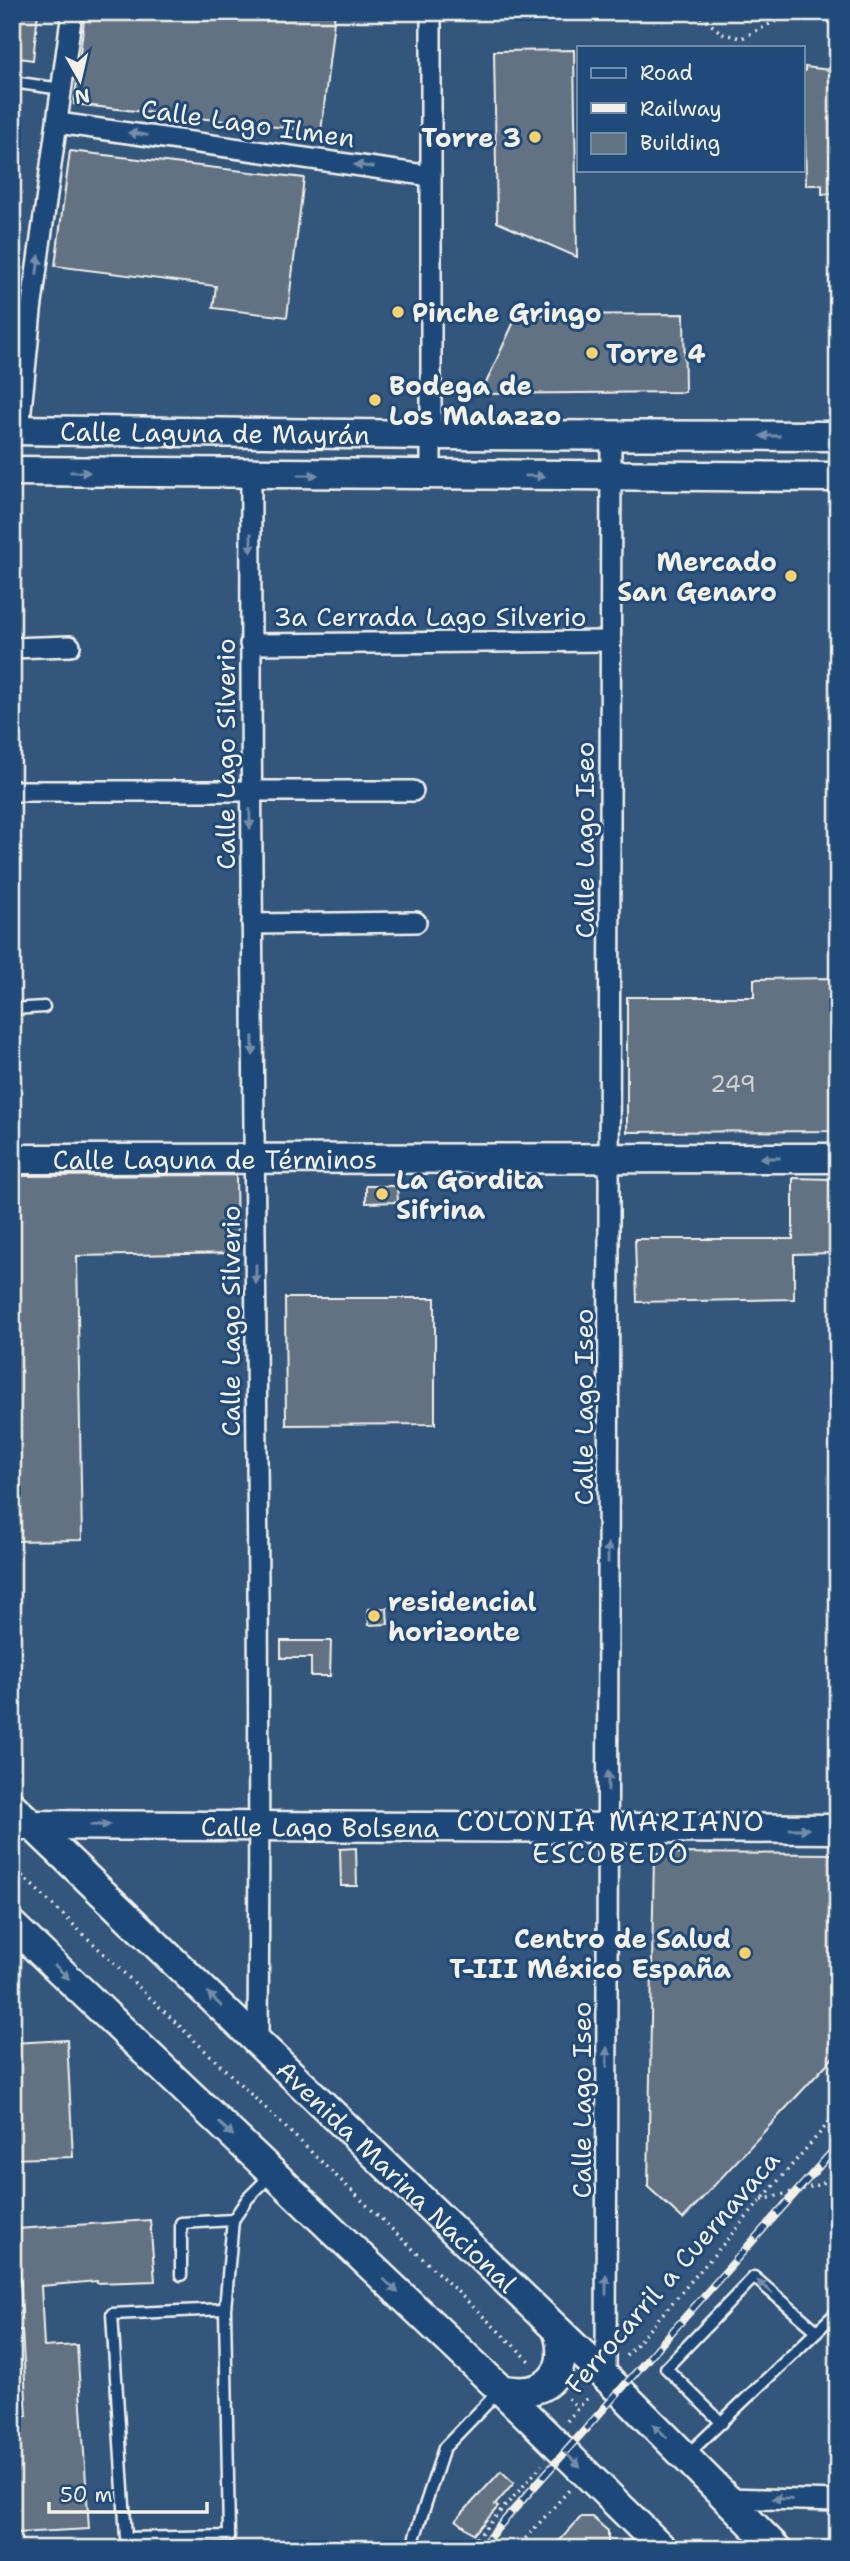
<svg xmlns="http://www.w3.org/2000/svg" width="850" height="2561" viewBox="0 0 850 2561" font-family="'Shantell Sans',sans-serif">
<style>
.building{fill:#637282;stroke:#f4f1e8;stroke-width:2}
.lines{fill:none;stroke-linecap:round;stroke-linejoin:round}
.lane-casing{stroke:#f4f1e8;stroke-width:15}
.street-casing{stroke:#f4f1e8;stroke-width:24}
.secondary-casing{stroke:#f4f1e8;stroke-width:33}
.path{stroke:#f4f1e8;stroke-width:3.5;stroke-dasharray:2 5;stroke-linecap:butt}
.lane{stroke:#1f4a7a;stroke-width:10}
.street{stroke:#1f4a7a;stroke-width:19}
.secondary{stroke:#1f4a7a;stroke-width:28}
.rail-casing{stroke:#f4f1e8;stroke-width:8}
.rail{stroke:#1f4a7a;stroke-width:5;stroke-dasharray:16;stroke-linecap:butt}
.oneway{fill:#748da6}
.poi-dot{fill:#ffd166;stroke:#1f4a7a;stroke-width:2.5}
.labels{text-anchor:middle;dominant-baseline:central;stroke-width:6;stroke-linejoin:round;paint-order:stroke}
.number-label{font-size:23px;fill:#d0d1ce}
.street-label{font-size:26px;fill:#f4f1e8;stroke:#1f4a7a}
.poi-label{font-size:26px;font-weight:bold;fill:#f4f1e8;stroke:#1f4a7a;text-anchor:start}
.neighbourhood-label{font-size:28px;letter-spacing:2px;fill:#f4f1e8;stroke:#1f4a7a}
</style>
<rect width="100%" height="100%" fill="#33567c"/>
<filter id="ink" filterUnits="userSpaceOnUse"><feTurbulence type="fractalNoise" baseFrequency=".0143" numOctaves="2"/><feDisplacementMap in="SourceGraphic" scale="14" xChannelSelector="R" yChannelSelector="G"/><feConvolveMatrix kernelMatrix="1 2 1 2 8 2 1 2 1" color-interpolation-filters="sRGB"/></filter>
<g filter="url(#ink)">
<g class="building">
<path d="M12,12H38L33,60L12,57Z"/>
<path d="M85,12H335L321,132L74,104Z"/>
<path d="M574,50L577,257L497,222L494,51Z"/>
<path d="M805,67L838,71V193L822,194V185H806L805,131H803V71H805Z"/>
<path d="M70,151L304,178L287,317L213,308L216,286L55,266Z"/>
<path d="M684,314L685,392L481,394L517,315Z"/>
<path d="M838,978V1131L627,1132V997H754V979Z"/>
<path d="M236,1175L237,1253L77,1256L82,1540L12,1541V1176Z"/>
<path d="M793,1178L833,1179V1253L794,1254V1299L637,1302L635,1239H793Z"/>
<path d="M366,1186H397L398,1202L366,1203Z"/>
<path d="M285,1298H435V1424L286,1425Z"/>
<path d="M387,1608L388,1624L369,1625L368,1609Z"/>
<path d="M281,1641H331L330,1676H311V1658H281Z"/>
<path d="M356,1848L357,1886H341L340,1849Z"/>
<path d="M654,1853L838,1854V2052L683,2219L648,2187Z"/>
<path d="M67,2040L73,2157L12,2159V2043Z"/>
<path d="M150,2220L155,2281L97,2283V2281L41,2286L44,2347L77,2345L89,2529L17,2533L12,2417L27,2416L22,2330L12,2331V2314L22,2313L17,2229Z"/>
<path d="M501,2471L514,2483L495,2505L498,2507L474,2534L456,2520Z"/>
<path d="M581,2517H592L608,2531V2549H552Z"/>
</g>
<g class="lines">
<defs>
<g id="lane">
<path d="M12,82L62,89"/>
<path d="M12,1009L44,1007"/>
<path d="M181,2275V2223L233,2220"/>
<path d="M225,2309L112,2314L126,2538L229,2536L225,2309L233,2220L248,2198L272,2174"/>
<path d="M722,2423L666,2368L754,2277L817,2331"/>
<path d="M686,2456L838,2311"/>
<path d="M415,2536L444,2448L498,2392"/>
</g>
<g id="street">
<path d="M58,123L431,176"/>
<path d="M19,430L31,311L72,12"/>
<path d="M251,474C249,997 262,1519 258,2041"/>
<path d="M431,475V12"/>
<path d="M250,644L611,641"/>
<path d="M12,648L70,646"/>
<path d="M12,791H413"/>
<path d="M252,924L416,922"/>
<path d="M606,2377L611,436"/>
<path d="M726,2498L838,2501"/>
</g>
<g id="secondary">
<path id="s1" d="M12,430L431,435L838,436"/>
<path d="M12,471L838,477"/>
<path id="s2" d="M12,1159L838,1158"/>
<path id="s3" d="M12,1806L597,2368L777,2549"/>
<path id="s4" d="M22,1825L838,1829"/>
<path d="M12,1925L500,2389L663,2549"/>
<path d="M500,2389C543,2399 571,2376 558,2332"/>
</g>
</defs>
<use href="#lane" class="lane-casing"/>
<use href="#street" class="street-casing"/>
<use href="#secondary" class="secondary-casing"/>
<g class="path">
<path d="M552,12L555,15L592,12"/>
<path d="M695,12L723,34L742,38L776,21"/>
<path d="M12,1866L532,2363"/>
<path d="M762,2200L822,2184L838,2169"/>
<path d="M626,2356L838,2112"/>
<path d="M568,2398L578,2408"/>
<path d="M567,2421L590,2395"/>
<path d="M467,2549L542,2465"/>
<path d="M516,2549L570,2489"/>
</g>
<use href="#lane" class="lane"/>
<use href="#street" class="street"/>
<use href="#secondary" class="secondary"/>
<defs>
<path id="rail" d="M479,2549L838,2145"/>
</defs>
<use href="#rail" class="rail-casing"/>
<use href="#rail" class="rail"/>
</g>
<defs><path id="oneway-solid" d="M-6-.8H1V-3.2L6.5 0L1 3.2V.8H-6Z" transform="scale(1.75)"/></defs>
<g class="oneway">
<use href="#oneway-solid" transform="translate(138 134) rotate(-172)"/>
<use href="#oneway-solid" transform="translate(364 166) rotate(-172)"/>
<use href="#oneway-solid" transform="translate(38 265) rotate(-82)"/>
<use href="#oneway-solid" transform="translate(770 436) rotate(-180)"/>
<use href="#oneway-solid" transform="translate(80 472) rotate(1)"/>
<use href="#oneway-solid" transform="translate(308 475)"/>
<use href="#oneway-solid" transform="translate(535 476) rotate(1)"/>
<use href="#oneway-solid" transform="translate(251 543) rotate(90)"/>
<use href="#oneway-solid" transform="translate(250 819) rotate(89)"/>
<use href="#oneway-solid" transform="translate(253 1046) rotate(89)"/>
<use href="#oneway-solid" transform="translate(770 1158) rotate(-180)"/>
<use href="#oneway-solid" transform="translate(256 1274) rotate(90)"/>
<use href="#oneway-solid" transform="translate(608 1553) rotate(-90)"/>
<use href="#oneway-solid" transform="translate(608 1781) rotate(-90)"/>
<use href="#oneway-solid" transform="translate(100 1825)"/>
<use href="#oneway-solid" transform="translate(799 1829)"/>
<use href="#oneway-solid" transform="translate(62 1972) rotate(44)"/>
<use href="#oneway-solid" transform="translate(215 2000) rotate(-136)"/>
<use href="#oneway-solid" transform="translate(607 2057) rotate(-90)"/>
<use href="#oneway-solid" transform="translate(226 2129) rotate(43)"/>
<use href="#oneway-solid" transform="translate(606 2285) rotate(-90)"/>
<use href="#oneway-solid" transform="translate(391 2286) rotate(44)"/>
<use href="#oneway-solid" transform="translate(765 2287) rotate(-140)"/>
<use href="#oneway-solid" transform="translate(660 2431) rotate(-136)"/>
<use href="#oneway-solid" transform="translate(573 2460) rotate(43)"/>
<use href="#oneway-solid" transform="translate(782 2499) rotate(-178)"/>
</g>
</g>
<g class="poi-dot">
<circle cx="535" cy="137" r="7"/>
<circle cx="398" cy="312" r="7"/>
<circle cx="592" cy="353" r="7"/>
<circle cx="375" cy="400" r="7"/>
<circle cx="791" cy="576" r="7"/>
<circle cx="382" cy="1194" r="7"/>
<circle cx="374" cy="1616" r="7"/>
<circle cx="745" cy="1953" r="7"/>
</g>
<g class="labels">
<g class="number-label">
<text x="733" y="1084">249</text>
</g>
<g class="street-label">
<text transform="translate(248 123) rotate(8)">Calle Lago Ilmen</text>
<text stroke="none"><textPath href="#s1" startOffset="203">Calle Laguna de Mayrán</textPath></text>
<text x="430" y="616">3a Cerrada Lago Silverio</text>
<text transform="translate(225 754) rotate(-90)">Calle Lago Silverio</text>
<text transform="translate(584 840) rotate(-90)">Calle Lago Iseo</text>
<text stroke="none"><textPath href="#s2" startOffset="203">Calle Laguna de Términos</textPath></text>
<text transform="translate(230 1321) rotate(-90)">Calle Lago Silverio</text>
<text transform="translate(583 1407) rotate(-90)">Calle Lago Iseo</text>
<text stroke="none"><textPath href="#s4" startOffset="298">Calle Lago Bolsena</textPath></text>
<text transform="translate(581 2100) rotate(-90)">Calle Lago Iseo</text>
<text stroke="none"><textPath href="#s3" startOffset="534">Avenida Marina Nacional</textPath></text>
<text transform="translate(672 2272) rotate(-49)">Ferrocarril a Cuernavaca</text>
</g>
<g class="poi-label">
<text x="521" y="137" text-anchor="end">Torre 3</text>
<text x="412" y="312">Pinche Gringo</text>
<text x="606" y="353">Torre 4</text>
<text x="389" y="385">Bodega de<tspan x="389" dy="30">Los Malazzo</tspan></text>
<text x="777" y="561" text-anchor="end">Mercado<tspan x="777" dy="30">San Genaro</tspan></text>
<text x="396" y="1179">La Gordita<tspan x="396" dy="30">Sifrina</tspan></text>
<text x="388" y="1601">residencial<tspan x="388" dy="30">horizonte</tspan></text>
<text x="731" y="1938" text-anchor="end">Centro de Salud<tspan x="731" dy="30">T-III México España</tspan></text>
</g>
<g class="neighbourhood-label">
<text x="611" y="1821">COLONIA MARIANO<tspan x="611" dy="32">ESCOBEDO</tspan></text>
</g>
</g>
<rect width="850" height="2561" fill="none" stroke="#1f4a7a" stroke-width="42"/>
<rect x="21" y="21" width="808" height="2519" fill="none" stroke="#f4f1e8" stroke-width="2.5" filter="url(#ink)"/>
<rect x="577" y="46" width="228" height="126" fill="#1f4a7a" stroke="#748da6" stroke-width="2"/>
<rect x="591" y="68" width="35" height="10" fill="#1f4a7a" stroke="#748da6" stroke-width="2"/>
<text x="640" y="80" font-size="21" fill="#f4f1e8">Road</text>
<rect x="591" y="103" width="35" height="10" fill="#f4f1e8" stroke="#748da6" stroke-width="2"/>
<text x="640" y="116" font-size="21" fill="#f4f1e8">Railway</text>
<rect x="591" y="133" width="35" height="21" fill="#637282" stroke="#748da6" stroke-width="2"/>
<text x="640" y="150" font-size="21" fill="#f4f1e8">Building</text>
<g transform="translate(80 80) rotate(172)" stroke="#1f4a7a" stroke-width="5" paint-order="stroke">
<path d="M0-5L12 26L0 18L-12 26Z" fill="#f4f1e8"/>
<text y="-10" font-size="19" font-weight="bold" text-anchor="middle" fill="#f4f1e8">N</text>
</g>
<path d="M49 2502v10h158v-10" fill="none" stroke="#f4f1e8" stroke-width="3.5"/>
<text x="60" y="2502" font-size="21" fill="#f4f1e8" stroke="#1f4a7a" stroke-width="5" paint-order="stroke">50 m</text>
</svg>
